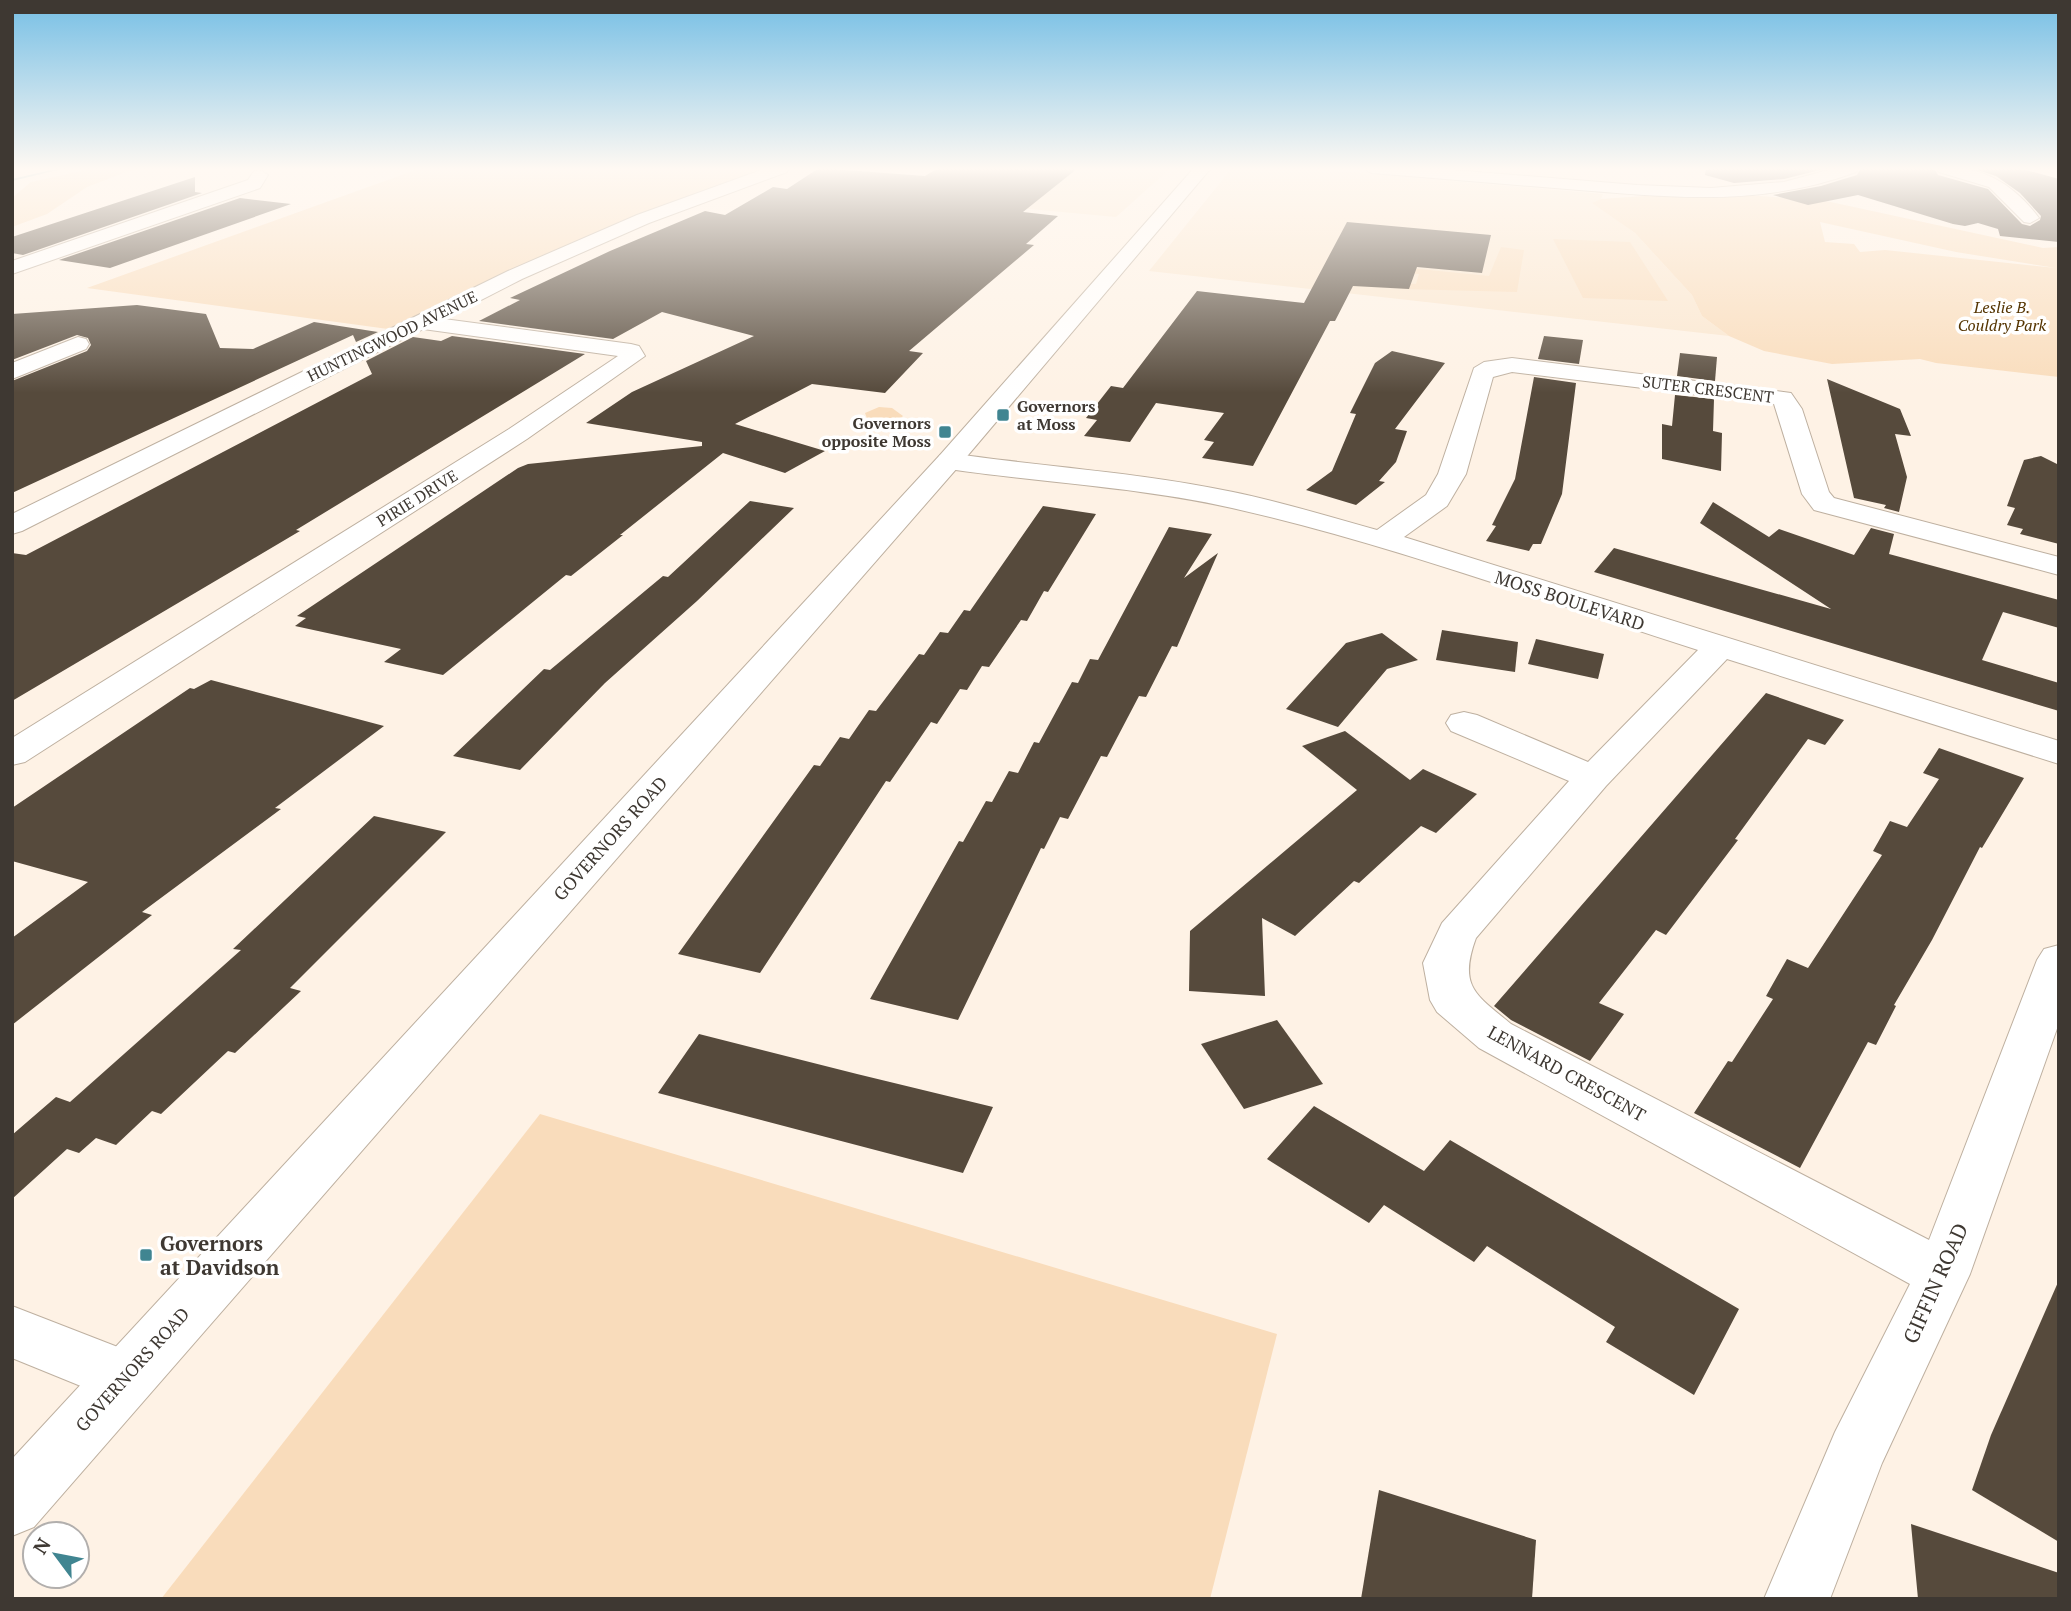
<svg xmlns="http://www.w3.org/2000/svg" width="2071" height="1611" viewBox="0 0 2071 1611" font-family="'PT Serif',serif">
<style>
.built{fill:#fae6ce}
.green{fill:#f9dcbb;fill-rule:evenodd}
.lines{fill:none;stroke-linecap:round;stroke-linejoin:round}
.stream{fill:#5ea2ac;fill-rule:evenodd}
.building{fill:#564a3c}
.minor-casing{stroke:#beb0a0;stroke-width:2}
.secondary-casing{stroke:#beb0a0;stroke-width:2}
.minor{fill:#fff;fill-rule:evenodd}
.secondary{fill:#fff;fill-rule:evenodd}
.poi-dot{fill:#408591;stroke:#fff;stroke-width:2.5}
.labels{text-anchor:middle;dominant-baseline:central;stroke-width:7;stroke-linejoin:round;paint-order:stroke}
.far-park-label{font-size:16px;font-style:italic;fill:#553502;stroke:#fff}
.far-street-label{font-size:16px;fill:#3e3832;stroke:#fff}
.far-poi-label{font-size:16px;font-weight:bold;fill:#3e3832;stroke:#fff;text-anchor:start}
.street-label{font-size:18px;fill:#3e3832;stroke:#fff}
.near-poi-label{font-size:21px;font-weight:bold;fill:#3e3832;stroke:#fff;text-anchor:start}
.near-street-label{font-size:21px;fill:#3e3832;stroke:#fff}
</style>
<rect width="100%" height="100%" fill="#fef2e5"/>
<g class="built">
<path d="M1015,168H1171L1116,217L965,203Z"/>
<path d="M1232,168H1300L1603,194L1601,199L1593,203L1635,233L1692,295L1702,316L1729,336L1149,271Z"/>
</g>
<g class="green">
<path d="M95,168H147L126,172L87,187L47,214L12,227V198L31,182Z"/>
<path d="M421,168H772L678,202L536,260L388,329L87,288Z"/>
<path d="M1673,194L1761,196L1826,201L2043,248L2059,247V377L1936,363L1920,359L1832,364L1764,351L1729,336L1702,316L1692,295L1635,233L1592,203L1601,199ZM1820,222L1956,252L2056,268L1885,250L1860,252L1854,244L1825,242Z"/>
<path d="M1553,239L1630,242L1668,301L1583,298Z"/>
<path d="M1501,247L1524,250L1517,292L1402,289L1403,283L1416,284L1419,274L1408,273L1409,268L1489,276Z"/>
<path d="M879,407L892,408L903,416C893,426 881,424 868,421L865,413Z"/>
<path d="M540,1114L1277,1334L1210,1599H161Z"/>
</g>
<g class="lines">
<path class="stream" d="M60,168H66L12,181V179Z"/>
</g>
<g class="building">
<path d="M819,168L925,176L938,168H1078L1023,212L1058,216L1026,244L1034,245L909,351L923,353L885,393L812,384L735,424L825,451L785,473L723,453L620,535H623L571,576L566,575L443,675L384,662L401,649L295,626L306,618L297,616L518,468L528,464L702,446V442L586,423L632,392L754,336L662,312L613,339L479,321L520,300L510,298L610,251L705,211L725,215L773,187L787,189Z"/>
<path d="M1706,168H1828L1784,179L1734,183L1705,175Z"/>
<path d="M1861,168H1934L1938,175L1988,189L2022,224L2030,226L2040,220L2041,216L2020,193L1996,176L1971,168H2019L2059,179V242L2000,236L1998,229L1978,223L1965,226L1953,224L1858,195L1808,205L1773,195L1821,186L1857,175Z"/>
<path d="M195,177V192L202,193L23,255L12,253V237Z"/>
<path d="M240,198L291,204L110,268L59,260Z"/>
<path d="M1347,222L1491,235L1482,273L1417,267L1409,289L1353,286L1335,321H1330L1253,466L1202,458L1214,442L1204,440L1224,413L1156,403L1130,442L1084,436L1097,420L1086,418L1111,386L1123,388L1197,291L1304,303Z"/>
<path d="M137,305L206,314L220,348L253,349L314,322L378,332L356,342L353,335L12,493V381L87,351L91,345L88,338L77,335L12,360V314Z"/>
<path d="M452,336L585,354L296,530L300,531L12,701V553L26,555L372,374L366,361L413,337L441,341Z"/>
<path d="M1544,336L1583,340L1579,364L1538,359Z"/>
<path d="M1392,351L1445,363L1395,429L1407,431L1396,462L1379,481L1385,482L1356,505L1306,490L1332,471L1356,414L1350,413L1375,363Z"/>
<path d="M1680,353L1717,357L1715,381L1677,376Z"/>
<path d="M1534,377L1576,383L1562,494L1541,544H1533L1529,551L1486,541L1496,526L1492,525L1515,479Z"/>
<path d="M1827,379L1900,409L1911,436L1895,434L1907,477L1899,512L1884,508L1886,505L1854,498Z"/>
<path d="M1675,395L1714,399L1713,431L1722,433L1721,471L1662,459V424L1672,426Z"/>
<path d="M2041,456L2059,465V544L2020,534L2023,529L2007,525L2015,508L2007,506L2024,460Z"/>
<path d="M750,501L794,508L697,601L605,683L520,770L453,756L544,669L550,670L663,576L668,577Z"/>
<path d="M1713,502L1769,537L1779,529L1854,555L1871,528L1894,534L1889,554L2059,600V628L2003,612L1982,660L2059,683V711L1594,572L1614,548L1831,609L1700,523Z"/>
<path d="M1043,506L1096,514L1048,592L1044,591L1027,621L1021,620L989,667L982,666L967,690L960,689L937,724L931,722L890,782L886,781L760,973L678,954L814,765L820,766L840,737L849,739L869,710L876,711L919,654L924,655L940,632L948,633L964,610L970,611Z"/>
<path d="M1169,527L1212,534L1184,578L1218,553L1177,647L1172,646L1146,697L1139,696L1107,757L1101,756L1068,819L1060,817L1044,849L1041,848L958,1020L870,999L959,841L963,842L986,801L992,802L1009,771L1018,773L1034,742L1039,743L1072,682L1078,683L1090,659L1098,660Z"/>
<path d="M1442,630L1518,642L1515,672L1436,660Z"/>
<path d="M1382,633L1418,660L1387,669L1338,727L1286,709L1346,643Z"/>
<path d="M1536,639L1604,654L1598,679L1528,664Z"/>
<path d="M211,680L384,726L275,808L281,809L142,912L152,915L12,1025V938L88,882L12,861V808L190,688L194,689Z"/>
<path d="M1766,693L1844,720L1825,745L1808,739L1735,839L1738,840L1666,935L1656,930L1599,1003L1624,1014L1590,1061L1511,1020L1494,1006Z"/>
<path d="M1345,731L1410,780L1423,769L1477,794L1436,833L1421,826L1359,883L1354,881L1295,936L1262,918L1265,996L1189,991L1190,931L1357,790L1302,746Z"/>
<path d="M1939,748L2024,778L1982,848L1980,847L1932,940L1894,1005L1896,1006L1876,1045L1868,1042L1800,1168L1694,1113L1728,1061L1732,1062L1773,999L1766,996L1787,959L1808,968L1882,855L1873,851L1890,821L1907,827L1939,779L1923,773Z"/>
<path d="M374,816L446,832L290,988L301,991L235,1053L228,1051L161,1114L152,1111L116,1145L96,1138L79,1153L67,1149L12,1199V1135L56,1097L70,1102L241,950L233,949Z"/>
<path d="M1277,1020L1323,1084L1244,1109L1201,1044Z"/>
<path d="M699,1034L857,1074L993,1107L963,1173L658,1093Z"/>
<path d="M1314,1106L1424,1171L1450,1140L1739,1309L1694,1395L1606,1342L1615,1327L1487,1246L1474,1262L1384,1205L1369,1223L1267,1159Z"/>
<path d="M2059,1280V1542L1972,1490L1991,1435Z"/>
<path d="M1379,1490L1536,1540L1532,1599H1361Z"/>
<path d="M1911,1524L2059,1573V1599H1918Z"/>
</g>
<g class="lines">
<defs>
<g id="minor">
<path d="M767,168H789L787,172L649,223L522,279L444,319L631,344L639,346L645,356L527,439L25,762L12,765V738L509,429L618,356L423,329L22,531L12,534V514L508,271L637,215Z"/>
<path d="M1363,168H1428L1637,185L1711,188L1784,182L1836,168H1858L1856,172C1759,208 1668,197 1567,189C1502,184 1436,178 1371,173Z"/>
<path d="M1937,168C1980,164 2013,183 2039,218L2030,223L2024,222L1989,187L1939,172Z"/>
<path d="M260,170L268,175L260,188L12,274V261L248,180L254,171Z"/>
<path d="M78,337L86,339L89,344L86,349L12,379V363Z"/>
<path d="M1512,358L1791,393L1802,409L1829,492L1834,498L2059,557V575L1814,510L1802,494L1774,404L1512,372L1493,377L1466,474L1447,506L1404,537L2059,741V764L1727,659L1606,786L1476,938C1458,987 1476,995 1511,1024L1929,1240L2037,960L2044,949L2059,945V1023L1970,1274L1882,1463L1830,1599H1764L1835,1432L1910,1284L1479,1048L1437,1012L1430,1000L1423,963L1442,923L1569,781L1451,731L1446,723L1451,715L1464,712L1477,715L1588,762L1698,650C1544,601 1390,544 1232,508C1139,487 1043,483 949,469L940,467L936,461L940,455L949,453C1044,467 1139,472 1233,492C1282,502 1330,517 1377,530L1426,495L1438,474L1474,368L1484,362Z"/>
<path d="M12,1306L146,1358L154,1377L146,1396L125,1404L12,1358Z"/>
</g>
<path id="secondary" d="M1194,168H1211L958,467L34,1527L12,1536V1459L940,455Z"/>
</defs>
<use href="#minor" class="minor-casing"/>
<use href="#secondary" class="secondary-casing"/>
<use href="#minor" class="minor"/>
<use href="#secondary" class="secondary"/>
</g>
<linearGradient id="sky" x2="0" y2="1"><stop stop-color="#76bfe5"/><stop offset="0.43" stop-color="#fff9f3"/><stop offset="1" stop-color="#fff9f3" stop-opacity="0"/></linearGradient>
<rect width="2071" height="393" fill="url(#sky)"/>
<g class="poi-dot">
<rect x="996" y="408" width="14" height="14" rx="3.5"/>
<rect x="938" y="425" width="14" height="14" rx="3.5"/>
<rect x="139" y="1248" width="14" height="14" rx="3.5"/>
</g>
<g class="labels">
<g class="far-park-label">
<text x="2002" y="307">Leslie B.<tspan x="2002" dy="18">Couldry Park</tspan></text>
</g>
<g class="far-street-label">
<text transform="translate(392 336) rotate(-26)">HUNTINGWOOD AVENUE</text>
<text transform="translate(1708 389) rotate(7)">SUTER CRESCENT</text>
<text transform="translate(417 498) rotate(-32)">PIRIE DRIVE</text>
</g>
<g class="far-poi-label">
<text x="1017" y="406">Governors<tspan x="1017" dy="18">at Moss</tspan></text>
<text x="931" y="423" text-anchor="end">Governors<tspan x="931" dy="18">opposite Moss</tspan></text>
</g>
<g class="street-label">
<text transform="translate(1570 600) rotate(18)">MOSS BOULEVARD</text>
<text transform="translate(610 838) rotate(-48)">GOVERNORS ROAD</text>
<text transform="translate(1567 1073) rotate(29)">LENNARD CRESCENT</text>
<text transform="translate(132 1369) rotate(-48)">GOVERNORS ROAD</text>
</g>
<g class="near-poi-label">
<text x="160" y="1243">Governors<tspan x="160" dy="24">at Davidson</tspan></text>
</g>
<g class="near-street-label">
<text transform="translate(1935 1283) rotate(-66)">GIFFIN ROAD</text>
</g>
</g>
<rect width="2071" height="1611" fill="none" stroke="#3e3832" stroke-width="28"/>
<g transform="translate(56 1555) rotate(302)"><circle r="33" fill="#ffffff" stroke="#b2afad" stroke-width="2"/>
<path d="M0-5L12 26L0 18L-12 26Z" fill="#408591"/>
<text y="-10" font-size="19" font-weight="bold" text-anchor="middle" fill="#3e3832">N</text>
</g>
</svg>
